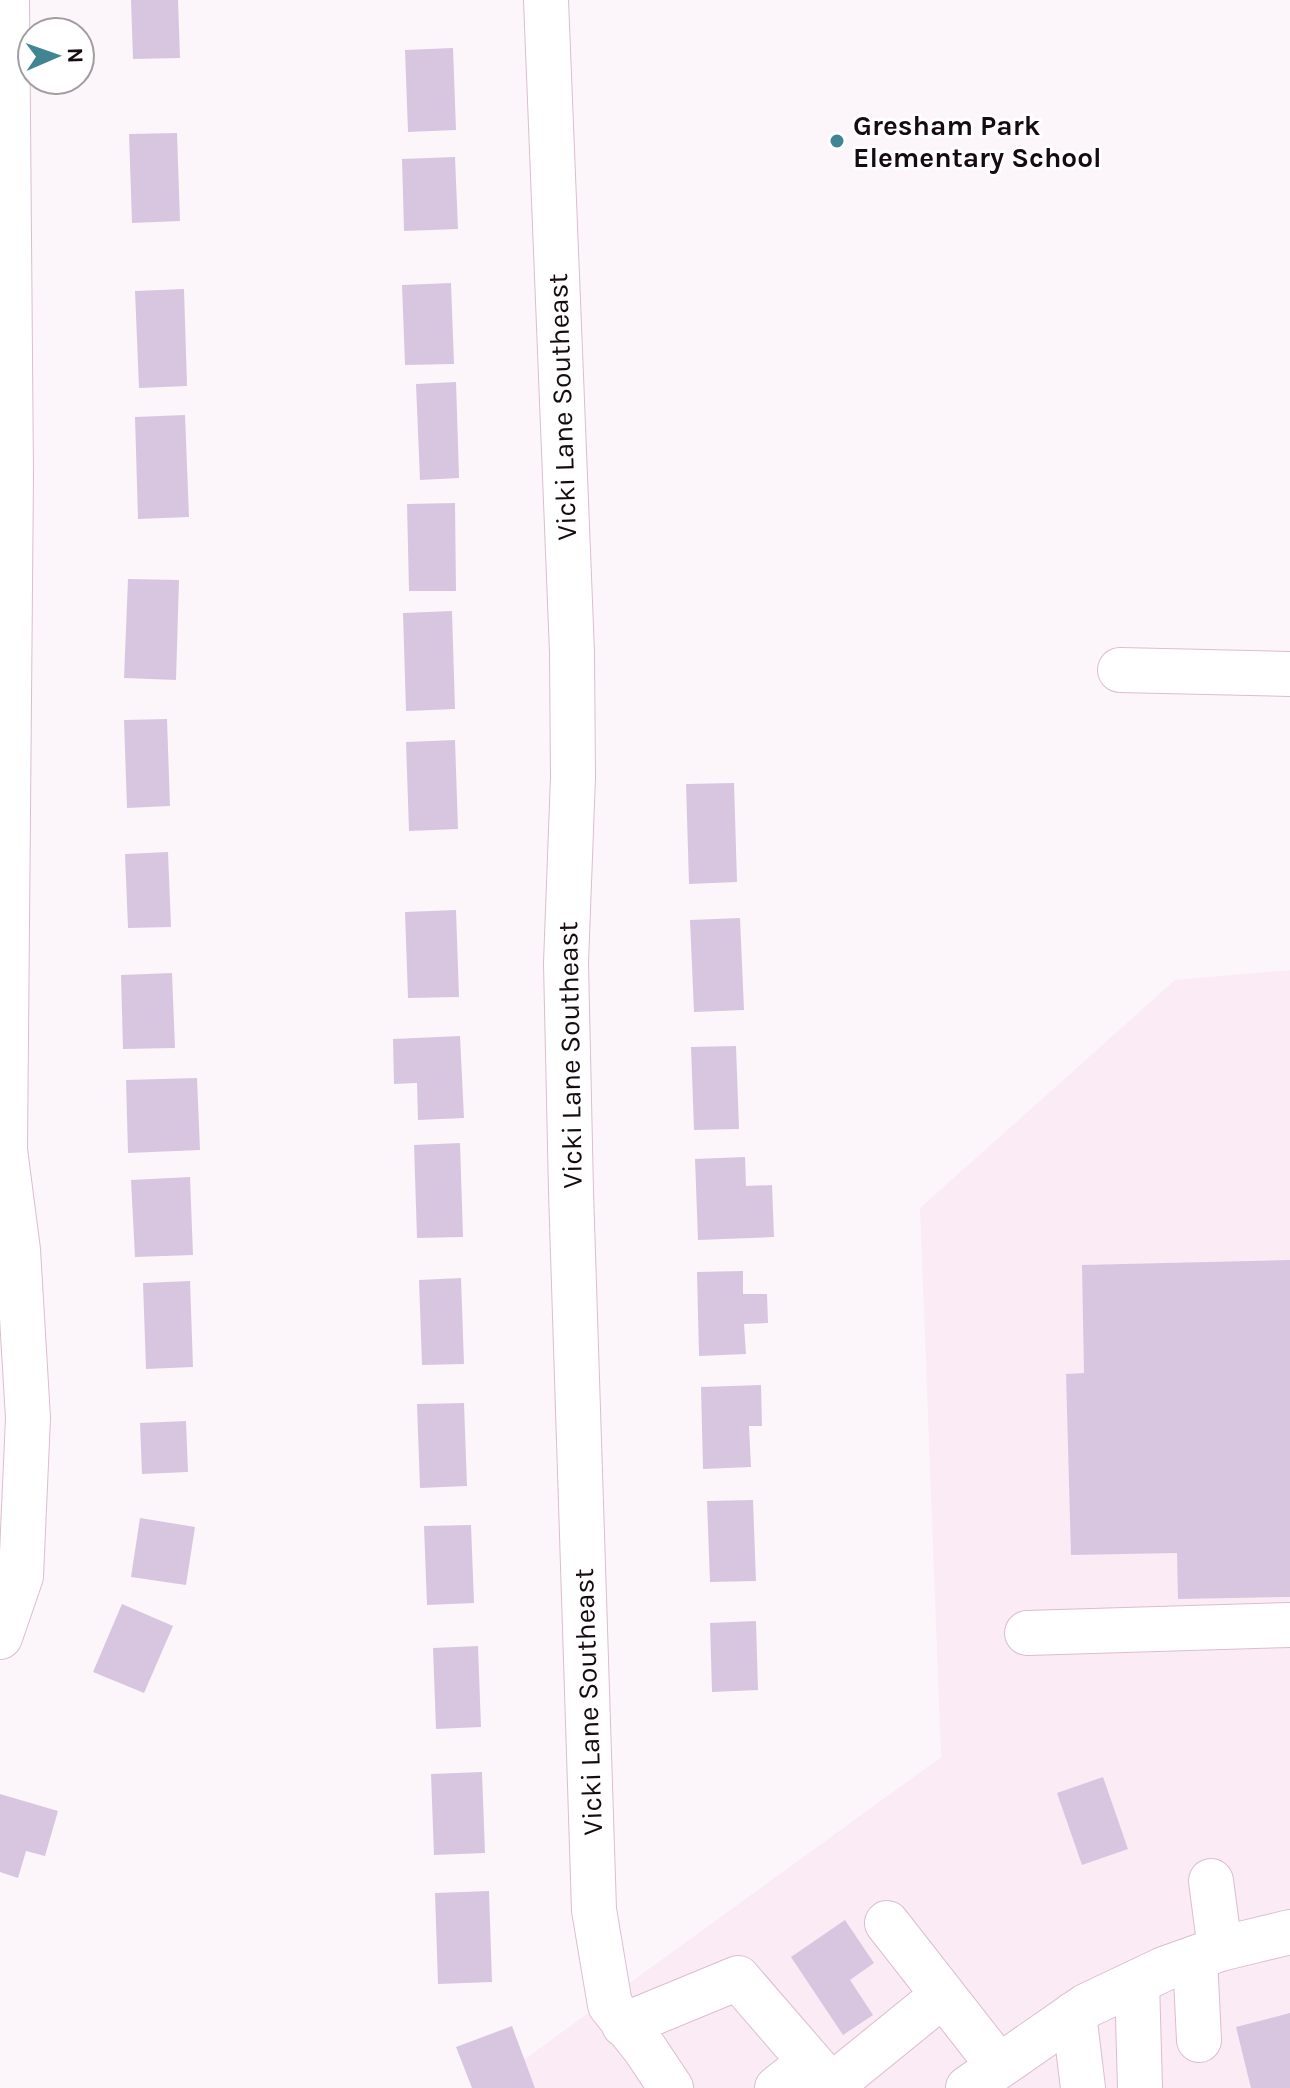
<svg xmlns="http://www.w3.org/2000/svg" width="1290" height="2088" viewBox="0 0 1290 2088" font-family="Karla,sans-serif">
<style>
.built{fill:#fbebf5}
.building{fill:#d8c6e1}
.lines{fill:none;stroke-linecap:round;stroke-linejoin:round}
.minor-casing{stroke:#dbbdd0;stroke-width:46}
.minor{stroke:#fff;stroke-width:44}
.poi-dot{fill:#418494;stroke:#fff;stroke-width:3}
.labels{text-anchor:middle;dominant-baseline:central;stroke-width:6;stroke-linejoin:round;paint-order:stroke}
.poi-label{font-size:28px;font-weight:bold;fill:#150b11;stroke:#fff;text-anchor:start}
.street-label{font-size:28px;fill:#150b11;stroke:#fff}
</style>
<rect width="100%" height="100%" fill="#fcf6fa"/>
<path class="built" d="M1290,970V2088H485L941,1757L920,1208L1175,980Z"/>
<g class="building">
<path d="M131,0H178L180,58L133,59Z"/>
<path d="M453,48L456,130L408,132L405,50Z"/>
<path d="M177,133L180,221L132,223L129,134Z"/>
<path d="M455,157L458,229L404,231L402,159Z"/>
<path d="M451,283L454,364L405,365L402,285Z"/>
<path d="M184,289L187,386L139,388L135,291Z"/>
<path d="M456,382L459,478L420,480L416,384Z"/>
<path d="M185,415L189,517L138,519L135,417Z"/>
<path d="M455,503L456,591H409L407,504Z"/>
<path d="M128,579L179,580L176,680L124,678Z"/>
<path d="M452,611L455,709L406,711L403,613Z"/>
<path d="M167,719L170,806L127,808L124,720Z"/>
<path d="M455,740L458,829L409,831L406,742Z"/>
<path d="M734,783L737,882L689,884L686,784Z"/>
<path d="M168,852L171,927L128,928L125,854Z"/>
<path d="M456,910L459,997L408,998L405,912Z"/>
<path d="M740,918L744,1010L694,1012L690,920Z"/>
<path d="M172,973L175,1048L123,1049L121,975Z"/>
<path d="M460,1036L464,1118L418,1120L417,1083L394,1084L393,1039Z"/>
<path d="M736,1046L739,1129L694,1130L691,1047Z"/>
<path d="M197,1078L200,1150L128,1153L126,1080Z"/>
<path d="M460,1143L463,1237L417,1238L414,1145Z"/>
<path d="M745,1157L746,1186L772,1185L774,1237L698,1240L695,1159Z"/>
<path d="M190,1177L193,1255L135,1257L131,1180Z"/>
<path d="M1290,1260V1597L1178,1599L1177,1553L1071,1555L1066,1374L1084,1373L1082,1265Z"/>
<path d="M743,1271V1294H767L768,1323L744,1324L746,1354L699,1356L697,1272Z"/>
<path d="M461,1278L464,1364L422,1365L419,1280Z"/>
<path d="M190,1281L193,1367L146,1369L143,1283Z"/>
<path d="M761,1385L762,1426H749L751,1467L703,1469L701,1387Z"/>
<path d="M464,1403L467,1486L420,1488L417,1404Z"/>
<path d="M186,1421L188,1472L142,1474L140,1423Z"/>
<path d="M753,1500L756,1581L710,1582L707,1501Z"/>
<path d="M140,1518L195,1527L186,1585L131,1577Z"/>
<path d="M471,1525L474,1603L427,1605L424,1526Z"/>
<path d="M122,1604L173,1626L144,1693L93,1672Z"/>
<path d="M756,1621L758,1690L712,1692L710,1623Z"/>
<path d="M478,1646L481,1727L436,1729L433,1648Z"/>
<path d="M482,1772L485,1853L434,1855L431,1774Z"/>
<path d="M1103,1777L1128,1849L1082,1865L1057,1793Z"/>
<path d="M0,1794L58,1811L45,1856L26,1851L18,1878L0,1872Z"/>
<path d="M489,1891L492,1982L438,1984L435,1893Z"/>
<path d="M845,1920L874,1963L850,1980L873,2015L843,2035L791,1957Z"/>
<path d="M1290,2013V2088H1251L1236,2027Z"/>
<path d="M512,2026L535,2088H472L456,2047Z"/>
</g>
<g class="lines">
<defs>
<g id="minor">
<path d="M546,0L572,652L573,777L566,963L571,1191L594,1910L610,2005L645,2049L671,2088"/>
<path d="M1120,670L1290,674"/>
<path d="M1027,1633L1290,1625"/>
<path d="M0,1637L21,1576L28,1418L18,1250L5,1150L11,474L7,0"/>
<path d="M1211,1881L1220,1949"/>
<path d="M887,1923L998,2065"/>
<path d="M1195,1958L1199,2040"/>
<path d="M1137,1982L1140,2088"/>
<path d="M1074,2014L1083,2088"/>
<path d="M624,2025L738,1978L833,2088"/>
<path d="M831,2086L943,1995"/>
<path d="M777,2088L810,2062"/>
<path d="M968,2088L1086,2006L1164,1969L1220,1949L1290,1932"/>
</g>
</defs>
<use href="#minor" class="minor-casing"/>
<use href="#minor" class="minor"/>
</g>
<circle class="poi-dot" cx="837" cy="141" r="8"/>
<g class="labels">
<g class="poi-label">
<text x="853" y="125">Gresham Park<tspan x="853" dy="32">Elementary School</tspan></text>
</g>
<g class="street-label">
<text transform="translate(562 407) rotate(-92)">Vicki Lane Southeast</text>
<text transform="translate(570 1055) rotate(-91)">Vicki Lane Southeast</text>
<text transform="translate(588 1702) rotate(-92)">Vicki Lane Southeast</text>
</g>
</g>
<g transform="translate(56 56) rotate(88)"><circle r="38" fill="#ffffff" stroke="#a19da0" stroke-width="2"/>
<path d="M0-6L14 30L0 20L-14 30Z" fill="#418494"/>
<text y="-12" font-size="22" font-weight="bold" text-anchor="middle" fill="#150b11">N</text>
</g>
</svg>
